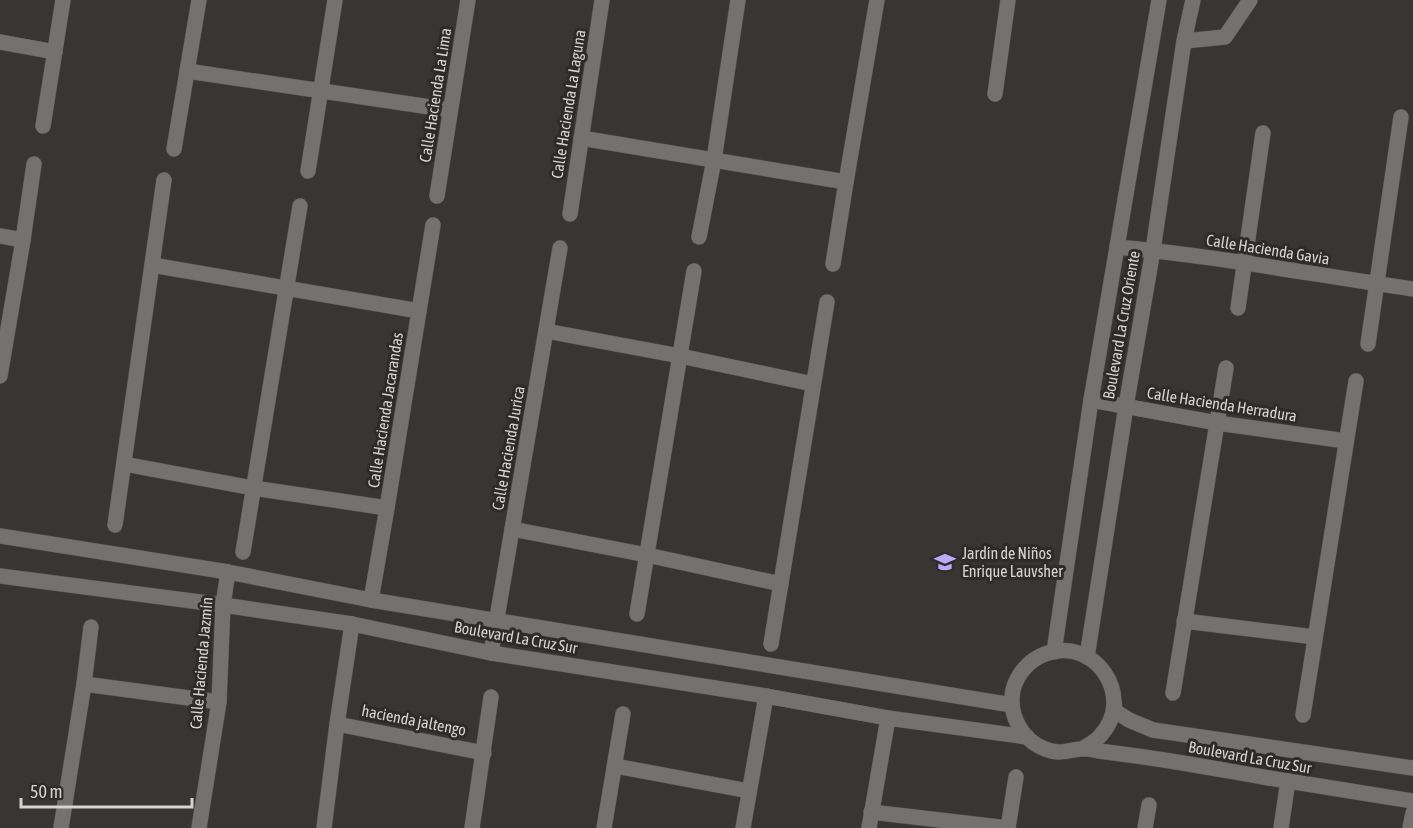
<svg xmlns="http://www.w3.org/2000/svg" width="1413" height="828" viewBox="0 0 1413 828" font-family="'Asap Condensed',sans-serif">
<style>
.lines{fill:none;stroke-linecap:round;stroke-linejoin:round}
.minor-casing{stroke:#555452;stroke-width:16}
.minor{stroke:#747270;stroke-width:15}
.labels{text-anchor:middle;dominant-baseline:central;stroke-width:6;stroke-linejoin:round;paint-order:stroke}
.street-label{font-size:16px;fill:#d5d4d2;stroke:#2d2c29}
.poi-label{font-size:16px;fill:#d5d4d2;stroke:#2d2c29;text-anchor:start}
</style>
<rect width="100%" height="100%" fill="#373633"/>
<g class="lines">
<defs>
<g id="minor">
<path d="M1184,41L1225,37L1250,0"/>
<path d="M0,42L55,52"/>
<path d="M187,71L450,110"/>
<path d="M995,94L1008,0"/>
<path d="M43,126L63,0"/>
<path d="M581,138L846,182"/>
<path d="M174,149L199,0"/>
<path d="M308,171L335,0"/>
<path d="M437,196L468,0"/>
<path d="M570,214L602,0"/>
<path d="M0,236L23,240"/>
<path d="M699,237L714,160L738,0"/>
<path d="M1117,247C1217,256 1315,275 1413,289"/>
<path d="M833,264L846,182L877,0"/>
<path d="M152,265L419,311"/>
<path d="M1238,308L1263,133"/>
<path d="M546,331L680,356L813,384"/>
<path d="M1368,344L1401,117"/>
<path d="M0,376L23,240L34,164"/>
<path d="M1091,400L1217,423L1346,441"/>
<path d="M124,464L253,488L387,508"/>
<path d="M115,525L164,180"/>
<path d="M512,529L647,555L781,584"/>
<path d="M0,536L228,572L371,600L1012,705"/>
<path d="M243,552L300,206"/>
<path d="M0,576L223,605L352,624L491,653L766,696L888,718L1027,737"/>
<path d="M371,600L387,508L433,225"/>
<path d="M637,614L694,271"/>
<path d="M1184,621L1315,637"/>
<path d="M771,644L827,302"/>
<path d="M1054,652L1091,400L1159,0"/>
<path d="M491,653L560,248"/>
<path d="M1087,657L1126,406L1153,250L1184,41L1193,0"/>
<path d="M84,684L219,702"/>
<path d="M1173,693L1226,368"/>
<path d="M1114,701L1115,711L1129,720L1153,730L1413,768"/>
<path d="M1303,715L1356,381"/>
<path d="M337,724L484,753"/>
<path d="M1082,749C1088,745 1095,742 1100,736C1137,697 1094,635 1045,654C1029,660 1017,674 1013,690C1008,715 1022,740 1045,749C1060,755 1067,750 1081,749C1086,748 1093,750 1099,751C1114,753 1129,755 1144,757C1186,763 1228,771 1269,778C1317,786 1365,793 1413,801"/>
<path d="M615,766L749,791"/>
<path d="M871,812L1008,828"/>
<path d="M61,828L84,684L91,627"/>
<path d="M199,828L219,702L223,605L228,572"/>
<path d="M324,828L337,724L352,624"/>
<path d="M472,828L491,697"/>
<path d="M604,828L623,714"/>
<path d="M743,828L766,696"/>
<path d="M869,828L888,718"/>
<path d="M1008,828L1016,777"/>
<path d="M1145,828L1149,805"/>
<path d="M1281,828L1288,781"/>
<path d="M1410,828L1413,813"/>
</g>
</defs>
<use href="#minor" class="minor-casing"/>
<use href="#minor" class="minor"/>
</g>
<defs>
<symbol id="school-bare" viewBox="-9 -9 18 18"><path d="M0-5L7-2L0 1L-7-2ZM-4 1L0 2.5L4 1V4Q0 6-4 4Z" fill="#b8abf7" stroke="#2d2c29" stroke-width="2.5" paint-order="stroke"/></symbol>
</defs>
<g fill-rule="evenodd">
<use href="#school-bare" x="930" y="547" width="30" height="30"/>
</g>
<g class="labels">
<g class="street-label">
<text transform="translate(435 95) rotate(-81)">Calle Hacienda La Lima</text>
<text transform="translate(568 104) rotate(-81)">Calle Hacienda La Laguna</text>
<text transform="translate(1268 249) rotate(9)">Calle Hacienda Gavia</text>
<text transform="translate(1121 325) rotate(-80)">Boulevard La Cruz Oriente</text>
<text transform="translate(1222 404) rotate(9)">Calle Hacienda Herradura</text>
<text transform="translate(385 410) rotate(-81)">Calle Hacienda Jacarandas</text>
<text transform="translate(508 448) rotate(-80)">Calle Hacienda Jurica</text>
<text transform="translate(516 637) rotate(10)">Boulevard La Cruz Sur</text>
<text transform="translate(201 663) rotate(-85)">Calle Hacienda Jazmín</text>
<text transform="translate(414 720) rotate(11)">hacienda jaltengo</text>
<text transform="translate(1250 757) rotate(10)">Boulevard La Cruz Sur</text>
</g>
<g class="poi-label">
<text x="962" y="553">Jardín de Niños<tspan x="962" dy="18">Enrique Lauvsher</tspan></text>
</g>
</g>
<path d="M21 798v9h171v-9" fill="none" stroke="#d5d4d2" stroke-width="3"/>
<text x="30" y="798" font-size="18" fill="#d5d4d2" stroke="#2d2c29" stroke-width="4.5" paint-order="stroke">50 m</text>
</svg>
